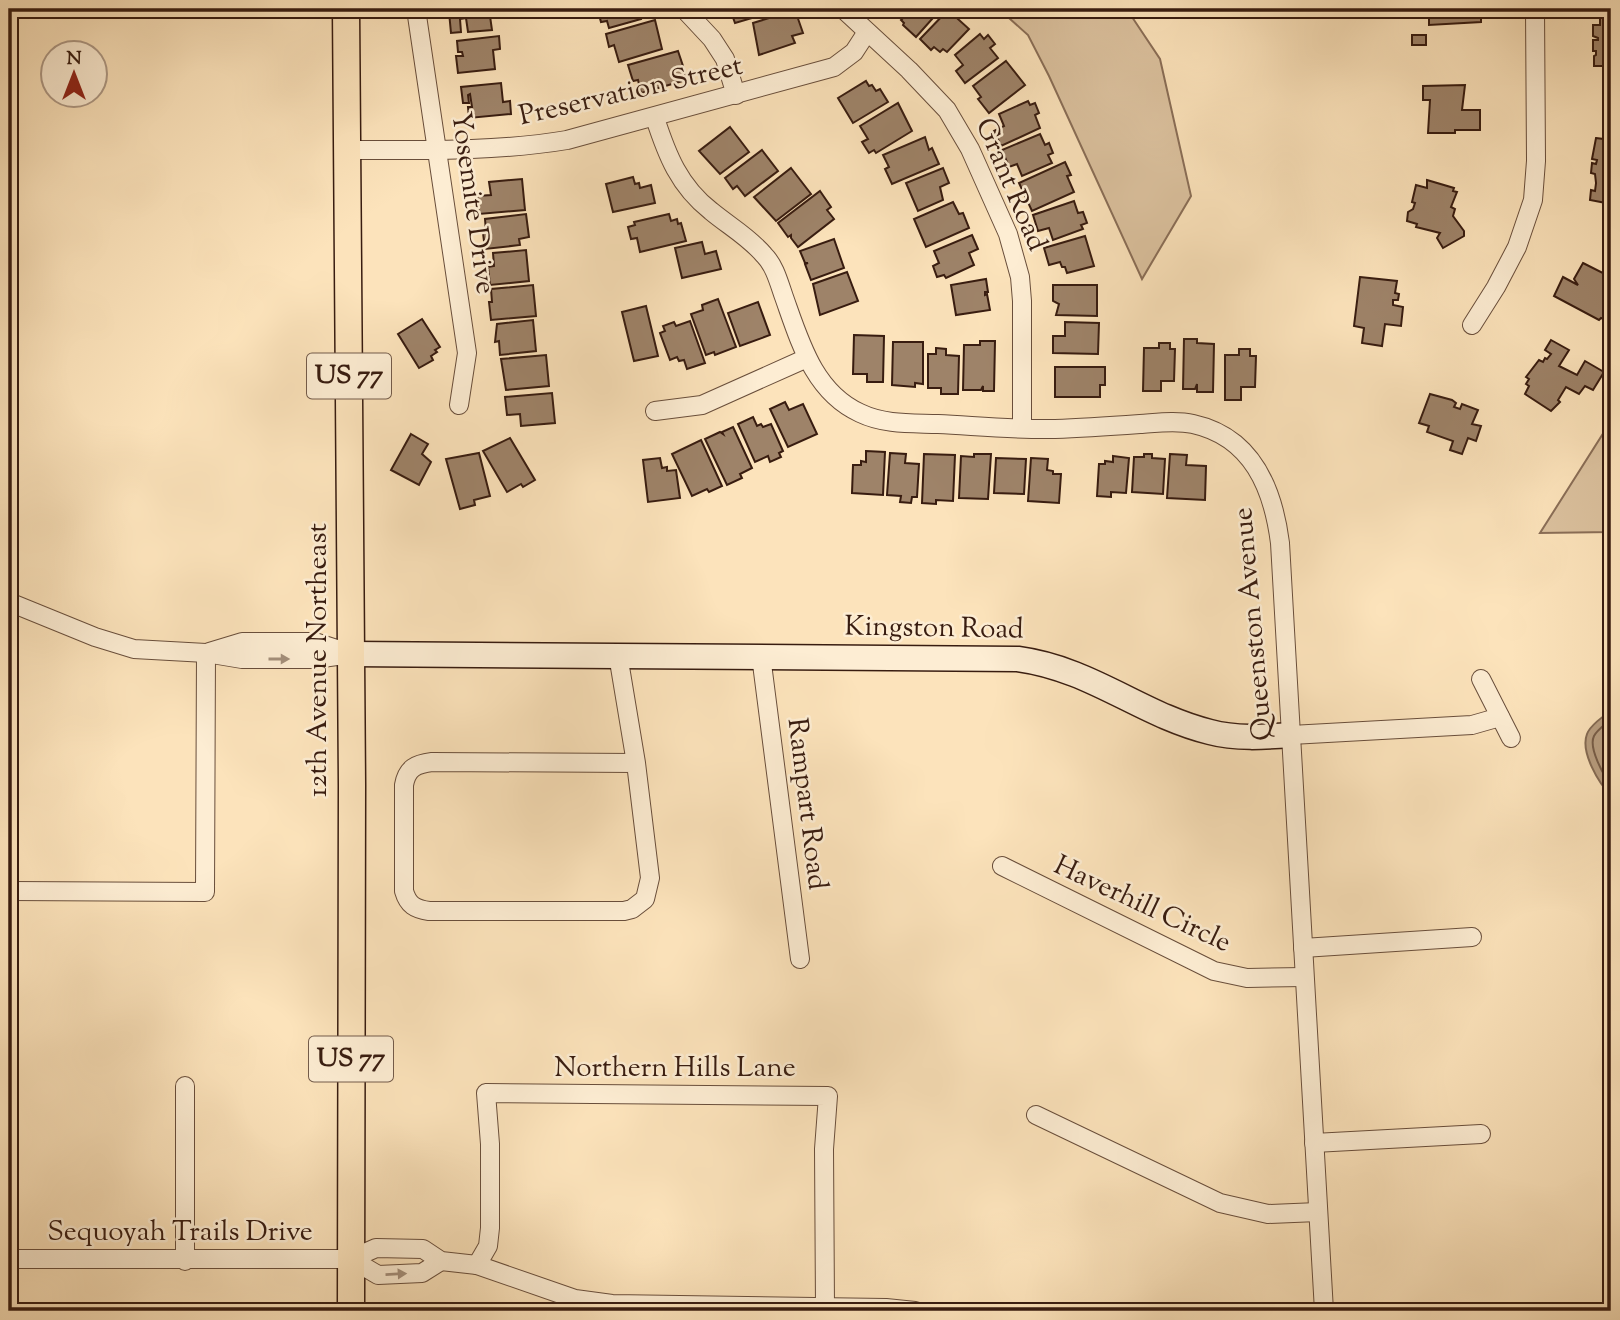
<svg xmlns="http://www.w3.org/2000/svg" width="1620" height="1320" viewBox="0 0 1620 1320" font-family="'Sorts Mill Goudy',serif">
<style>
.green{fill:#dbc19e;stroke:#8a6e57;stroke-width:2}
.water{fill:#b99f81;stroke:#856b54;stroke-width:2}
.lines{fill:none;stroke-linecap:round;stroke-linejoin:round}
.shore{stroke:#785e48;stroke-width:2}
.building{fill:#9e8369;stroke:#381c10;stroke-width:2}
.street-casing{stroke:#694e3b;stroke-width:20}
.secondary-casing{stroke:#381c10;stroke-width:27}
.primary-casing{stroke:#381c10;stroke-width:29}
.street{stroke:#fdedd3;stroke-width:18}
.secondary{stroke:#fdedd3;stroke-width:24}
.primary{stroke:#fce3bb;stroke-width:26}
.oneway{fill:#a48f7b}
.labels{text-anchor:middle;dominant-baseline:central;stroke-width:5;stroke-linejoin:round;paint-order:stroke}
.shield{fill:#fdedd3;stroke:#735b4a;stroke-width:2}
.shield-label{font-size:26px;font-weight:bold;fill:#381c10}
.street-label{font-size:28px;fill:#381c10;stroke:#fdedd3}
</style>
<rect width="100%" height="100%" fill="#fce3bb"/>
<filter id="stains"><feTurbulence type="fractalNoise" baseFrequency=".00286" numOctaves="4"/><feColorMatrix values="0 0 0 0 .2 0 0 0 0 .09 0 0 0 0 .02 0 0 0 .5 -.17"/></filter>
<radialGradient id="worn" r=".72"><stop offset=".6" stop-color="#630" stop-opacity="0"/><stop offset="1" stop-color="#630" stop-opacity=".3"/></radialGradient>
<g class="green">
<path d="M999,9H1131L1132,17L1160,59L1191,196L1142,279L1049,76L1028,35Z"/>
<path d="M1611,421V532L1540,533Z"/>
</g>
<path class="water" d="M1611,711V795C1599,784 1580,752 1587,734C1590,726 1603,716 1611,711Z"/>
<g class="lines">
<path class="shore" d="M1611,719C1606,724 1597,730 1594,736C1588,748 1604,776 1611,785"/>
</g>
<g class="building">
<path d="M444,9H489L492,30L468,32L466,18L460,19L461,32L451,33L449,12L445,13Z"/>
<path d="M603,9H639L641,19L609,28L607,21L601,22L598,11Z"/>
<path d="M730,9H776V11L735,23Z"/>
<path d="M899,9H941L916,37L903,25L904,23L901,20L905,16L898,10Z"/>
<path d="M1429,9H1481V22L1429,25Z"/>
<path d="M795,10L803,33L792,36L795,43L759,55L753,23Z"/>
<path d="M948,10L969,29L947,52L943,49L940,52L934,47L931,50L920,39Z"/>
<path d="M1600,16H1611V66H1594V56L1596,55V51H1593V40H1598V38L1593,36V25H1600Z"/>
<path d="M655,20L662,49L619,62L614,45L609,47L606,34Z"/>
<path d="M980,34L984,39L988,35L995,44L990,48L998,58L965,83L956,71L963,65L955,55Z"/>
<rect x="1412" y="35" width="14" height="10"/>
<path d="M499,36L500,49L493,50L495,69L458,73L456,56H463L462,52H458L457,41Z"/>
<path d="M678,51L683,66L678,68L679,70L683,69L686,80L641,93L638,80L633,81L628,65Z"/>
<path d="M1006,61L1025,85L989,113L978,99L981,97L973,86Z"/>
<path d="M866,81L869,86L872,85L876,91L880,89L888,102L853,123L838,98Z"/>
<path d="M501,83L503,102L510,101L511,114L469,118L468,107H472L470,94L468,95L469,103H463L461,87Z"/>
<path d="M1465,85L1462,110H1480V130H1455V133H1428L1430,100H1423V86Z"/>
<path d="M1028,101L1030,105L1035,103L1039,113L1035,115L1040,128L1001,146L994,131L1004,126L999,114Z"/>
<path d="M898,103L912,131L876,153L874,150L869,153L862,142L868,139L860,126Z"/>
<path d="M730,127L749,152L720,174L699,151Z"/>
<path d="M1040,134L1045,145L1049,143L1053,153L1048,155L1052,163L1022,176L1017,164L1009,167L1002,150Z"/>
<path d="M925,137L929,150L932,148L939,164L892,184L885,169L889,167L883,155Z"/>
<path d="M1596,138L1611,140V185H1609L1606,203L1590,200L1591,190L1595,191L1596,183L1595,174L1591,173L1592,163L1596,164L1597,160L1592,159Z"/>
<path d="M762,150L778,171L745,196L737,186L733,189L725,178Z"/>
<path d="M1065,162L1071,175L1067,176L1074,192L1032,211L1019,183Z"/>
<path d="M791,168L811,194L776,221L754,197Z"/>
<path d="M943,168L949,183L940,187L943,200L918,211L906,183Z"/>
<path d="M633,177L635,184L639,183L640,188L651,185L655,203L613,212L606,184Z"/>
<path d="M522,179L525,210L479,214L477,196L491,195L489,182Z"/>
<path d="M1427,180L1454,188L1453,191L1457,192L1451,207L1455,209L1453,216L1464,231V236L1443,248L1437,238L1440,233L1416,227L1417,224L1407,221L1408,212L1413,209L1415,203L1412,202L1416,185L1427,188Z"/>
<path d="M820,191L831,207L827,210L834,219L798,247L791,238V235L788,237L778,223Z"/>
<path d="M1074,201L1078,213L1083,212L1087,223L1081,225L1083,229L1053,240L1049,228L1038,231L1033,215Z"/>
<path d="M953,202L959,214L963,213L969,228L926,247L914,219Z"/>
<path d="M526,214L529,237L519,239L520,245L485,249L483,233L486,232L485,219Z"/>
<path d="M669,214L671,221L677,219L678,224L681,223L686,241L640,252L637,238L631,239L628,227L635,225L634,222Z"/>
<path d="M972,235L978,249L969,253L974,265L946,278L944,275L937,277L933,266L939,263L934,251Z"/>
<path d="M1085,236L1094,266L1067,273L1065,267H1062L1060,262L1049,265L1044,248Z"/>
<path d="M834,239L844,268L811,280L805,264L808,263H805L800,251Z"/>
<path d="M702,242L705,254L716,251L721,269L682,278L675,248Z"/>
<path d="M526,250L529,281L490,285L488,267L494,266L493,253Z"/>
<path d="M1583,263L1611,277V289L1605,301L1611,304V314L1608,321L1601,318L1599,320L1554,296L1563,277L1578,285L1574,279Z"/>
<path d="M847,272L858,301L820,315L813,284Z"/>
<path d="M1360,277L1397,281L1395,293L1399,294L1398,300H1393V305L1403,307L1401,326L1385,324L1382,346L1362,343L1364,328L1354,326Z"/>
<path d="M986,279L988,292H985V295L987,294L990,310L956,315L951,285Z"/>
<path d="M533,285L536,316L491,320L489,302H492L491,289Z"/>
<path d="M1053,285H1097V316L1056,315L1059,304L1053,301Z"/>
<path d="M718,299L736,347L715,355L714,352L706,355L691,314L703,310L702,305Z"/>
<path d="M758,302L770,335L740,346L728,313Z"/>
<path d="M646,306L658,356L634,361L622,312Z"/>
<path d="M422,319L440,347L435,350L437,352L431,356L433,360L419,368L398,334Z"/>
<path d="M533,320L536,351L500,355L499,341L495,342L497,324Z"/>
<path d="M690,321L705,363L687,369L684,360L679,361L677,357L670,360L660,333L665,331L663,326L674,322L676,326Z"/>
<path d="M1065,322L1099,323L1098,354L1053,353V336H1065Z"/>
<path d="M854,335L884,336L883,382H867V374H853Z"/>
<path d="M1184,339H1197V343L1214,344L1213,392H1197V384L1195,389H1183Z"/>
<path d="M1551,340L1569,350L1559,366L1577,375L1585,361L1604,372L1593,390L1585,386L1579,394L1566,387L1558,400L1560,402L1551,411L1525,394L1529,386L1526,384L1529,379L1526,377L1539,360L1543,362L1545,358L1547,359L1551,354L1545,350Z"/>
<path d="M980,341H995L994,391H983V386L981,390H963L964,345H980Z"/>
<path d="M893,342H923V384L915,383V387L892,385Z"/>
<path d="M1159,343H1170V349H1175L1174,381H1161V391H1143L1144,348H1159Z"/>
<path d="M936,348L946,349V355L959,356L958,394H941V388H928V354H936Z"/>
<path d="M1239,349H1250V356H1256L1255,387H1241V400H1225V355H1239Z"/>
<path d="M546,355L549,386L506,390L501,359Z"/>
<path d="M1055,367H1105V385H1100V397H1055Z"/>
<path d="M552,393L555,423L521,426L520,414L507,415L505,397Z"/>
<path d="M1430,394L1452,400L1456,403L1454,407L1460,409L1462,404L1478,410L1472,424L1481,426L1476,441L1468,438L1462,454L1450,450L1453,441L1427,432L1429,426L1419,423Z"/>
<path d="M785,402L789,410L803,404L817,434L788,447L770,409Z"/>
<path d="M753,417L757,426L761,424L763,427L771,424L783,451L779,453L781,457L770,462L768,456L755,462L738,424Z"/>
<path d="M733,427L752,468L740,474L742,478L727,485L705,439L720,432L723,434L722,432Z"/>
<path d="M411,434L428,444L422,454L431,462L419,485L391,470Z"/>
<path d="M510,438L535,480L523,487L521,484L507,492L483,451Z"/>
<path d="M701,440L722,486L709,492L707,489L692,496L672,454Z"/>
<path d="M866,451L885,452L883,495L852,493L853,465H861V461L866,462Z"/>
<path d="M479,453L490,496L474,500L475,505L460,509L446,459Z"/>
<path d="M890,453L906,454L905,463L919,464L917,497H912L911,503L900,502L901,496L887,495Z"/>
<path d="M924,454L955,455L953,501L936,500V504L922,503Z"/>
<path d="M974,454H991L988,499L959,498L961,456L974,457Z"/>
<path d="M1144,454H1152V458L1165,459L1163,494L1132,492L1134,457H1144Z"/>
<path d="M1170,454L1187,455L1186,465L1206,466L1205,500L1167,498Z"/>
<path d="M1113,456L1129,458L1126,493L1111,492V497L1097,496L1099,464H1105V461L1113,462Z"/>
<path d="M660,458L662,468L667,467V471L676,470L680,498L648,502L643,460Z"/>
<path d="M996,458L1026,459L1024,494L994,493Z"/>
<path d="M1031,458L1048,459L1047,470L1053,471V474H1061L1059,503L1028,501Z"/>
</g>
<g class="lines">
<defs>
<g id="street">
<path d="M416,9L467,353L459,405"/>
<path d="M684,9L712,39L725,59L736,95"/>
<path d="M843,9L909,70L947,110L970,149L1008,234L1020,277L1022,301V428"/>
<path d="M655,118C667,155 679,186 711,211C729,226 749,237 764,255C775,266 779,283 784,297C800,342 814,392 860,413C885,425 912,423 938,424C977,426 1016,430 1055,429C1083,428 1112,426 1140,424C1156,423 1176,420 1193,424C1252,437 1273,488 1280,543L1324,1311"/>
<path d="M347,150C421,150 495,152 567,140L834,67L854,52L867,32"/>
<path d="M1472,325L1496,287L1517,247L1533,200L1536,161L1535,9"/>
<path d="M655,411L702,405L807,358"/>
<path d="M9,602L95,637L134,649L206,653L242,659H315L351,654"/>
<path d="M209,652L242,642H315L346,652"/>
<path d="M618,655L636,763L650,878L645,899L632,909L624,911H429C415,909 408,905 404,891V785C407,768 416,764 432,762L636,763"/>
<path d="M761,656L800,959"/>
<path d="M1481,679L1511,738"/>
<path d="M1291,735L1472,725L1500,717"/>
<path d="M1002,866L1214,971L1247,978L1304,977"/>
<path d="M9,891L205,892L206,653"/>
<path d="M1303,948L1472,937"/>
<path d="M185,1086V1261"/>
<path d="M1036,1115L1220,1203L1268,1214L1318,1212"/>
<path d="M1314,1143L1481,1134"/>
<path d="M9,1259H351L376,1248L423,1249L441,1261L477,1265L575,1299L612,1304L886,1308L915,1311"/>
<path d="M351,1259L378,1275L422,1273L441,1261"/>
<path d="M477,1265L488,1246L490,1228V1144L486,1093L828,1096L824,1149L825,1307"/>
</g>
<path id="secondary" d="M351,654L1018,659C1092,669 1141,715 1210,732C1236,739 1264,737 1291,735"/>
<path id="primary" d="M346,9L352,785L351,1311"/>
</defs>
<use href="#street" class="street-casing"/>
<use href="#secondary" class="secondary-casing"/>
<use href="#primary" class="primary-casing"/>
<use href="#street" class="street"/>
<use href="#secondary" class="secondary"/>
<use href="#primary" class="primary"/>
</g>
<defs><path id="oneway-solid" d="M-6-.8H1V-3.2L6.5 0L1 3.2V.8H-6Z" transform="scale(1.75)"/></defs>
<g class="oneway">
<use href="#oneway-solid" transform="translate(279 659)"/>
<use href="#oneway-solid" transform="translate(396 1274) rotate(-3)"/>
</g>
<g class="labels">
<g class="shield">
<rect x="307" y="353.5" width="84" height="45" rx="5"/>
<rect x="309" y="1036.5" width="84" height="45" rx="5"/>
</g>
<g class="shield-label">
<text x="349" y="376">US 77</text>
<text x="351" y="1059">US 77</text>
</g>
<g class="street-label">
<text transform="translate(631 92) rotate(-13)">Preservation Street</text>
<text transform="translate(1010 185) rotate(67)">Grant Road</text>
<text transform="translate(472 203) rotate(82)">Yosemite Drive</text>
<text transform="translate(1254 624) rotate(-95)">Queenston Avenue</text>
<text transform="translate(934 629) rotate(1)">Kingston Road</text>
<text transform="translate(319 660) rotate(-90)">12th Avenue Northeast</text>
<text transform="translate(806 804) rotate(83)">Rampart Road</text>
<text transform="translate(1142 905) rotate(25)">Haverhill Circle</text>
<text x="675" y="1069">Northern Hills Lane</text>
<text x="180" y="1233">Sequoyah Trails Drive</text>
</g>
</g>
<rect width="1620" height="1320" fill="none" stroke="#fce3bb" stroke-width="35"/>
<rect x="10" y="10" width="1599" height="1299" fill="none" stroke="#381c10" stroke-width="3.5"/>
<rect x="18" y="18" width="1585" height="1285" fill="none" stroke="#381c10" stroke-width="2"/>
<g transform="translate(74 74)"><circle r="33" fill="#fdedd3" stroke="#ae9985" stroke-width="2"/>
<path d="M0-5L12 26L0 18L-12 26Z" fill="#8f2418"/>
<text y="-10" font-size="19" font-weight="bold" text-anchor="middle" fill="#381c10">N</text>
</g>
<rect width="100%" height="100%" filter="url(#stains)"/>
<rect width="100%" height="100%" fill="url(#worn)"/>
</svg>
